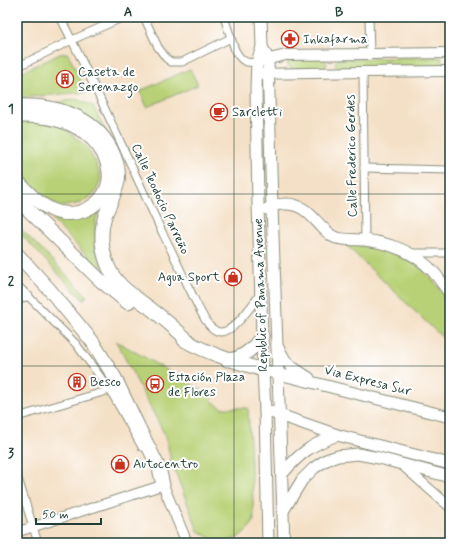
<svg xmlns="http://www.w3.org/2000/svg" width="467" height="560" viewBox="0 0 467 560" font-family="Mynerve,sans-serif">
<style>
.green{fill:#b8d176;stroke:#6c8755}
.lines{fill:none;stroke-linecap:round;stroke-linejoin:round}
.minor-casing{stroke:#8a8e7d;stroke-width:9}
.tertiary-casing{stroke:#8a8e7d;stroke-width:11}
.secondary-casing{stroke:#8a8e7d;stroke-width:12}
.primary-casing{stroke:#8a8e7d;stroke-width:13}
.trunk-casing{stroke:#8a8e7d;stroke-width:13}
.motorway-casing{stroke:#8a8e7d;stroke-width:15}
.minor{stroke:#fff;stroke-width:7}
.tertiary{stroke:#fff;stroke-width:9}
.secondary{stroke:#fff;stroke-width:10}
.primary{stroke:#fff;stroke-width:11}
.trunk{stroke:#fff;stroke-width:11}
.motorway{stroke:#fff;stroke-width:13}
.grid{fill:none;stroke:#1f3d34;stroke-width:1;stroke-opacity:0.55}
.labels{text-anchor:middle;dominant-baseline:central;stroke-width:4;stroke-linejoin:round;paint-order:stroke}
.poi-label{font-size:13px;fill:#1f3d34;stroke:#fff;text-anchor:start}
.street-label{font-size:13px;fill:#1f3d34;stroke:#fff}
.neatline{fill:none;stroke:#1f3d34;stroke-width:1.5}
.grid-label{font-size:13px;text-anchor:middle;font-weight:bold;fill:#1f3d34}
</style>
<rect width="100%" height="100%" fill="#fff"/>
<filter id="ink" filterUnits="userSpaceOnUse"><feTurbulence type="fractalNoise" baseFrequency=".025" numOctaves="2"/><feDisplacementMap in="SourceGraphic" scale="8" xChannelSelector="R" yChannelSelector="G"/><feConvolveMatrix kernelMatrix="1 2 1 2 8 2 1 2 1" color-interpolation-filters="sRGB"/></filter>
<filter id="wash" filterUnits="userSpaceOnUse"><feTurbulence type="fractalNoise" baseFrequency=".012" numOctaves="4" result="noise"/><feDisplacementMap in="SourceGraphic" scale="16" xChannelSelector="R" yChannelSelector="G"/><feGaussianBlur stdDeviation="0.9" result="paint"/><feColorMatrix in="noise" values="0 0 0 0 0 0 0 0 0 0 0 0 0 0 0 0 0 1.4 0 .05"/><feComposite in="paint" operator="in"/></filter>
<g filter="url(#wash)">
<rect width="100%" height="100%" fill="#f4e0c6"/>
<g class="green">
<path d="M67,53L69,56L87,92L17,98V74L60,54Z"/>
<path d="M441,57L442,61L441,65L438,66L338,68L336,67L335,62L338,59Z"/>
<path d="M325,58L327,64L325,67L322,69H293C288,67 286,64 289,60Z"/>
<path d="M190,69L198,85L147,107L140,91Z"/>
<path d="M76,99L93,106L107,135L56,103Z"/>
<path d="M36,121L58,124L70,133L86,146L95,161L101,178L96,192L81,203L60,207L39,192L17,170V123Z"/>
<path d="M100,207L95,223L96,251L102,265L101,270L51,219C72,221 83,220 100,207Z"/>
<path d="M21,229L87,296L83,300L19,232Z"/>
<path d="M346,245L371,247L395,254L417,265L431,278L444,294L449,315L446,341Z"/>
<path d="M116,341L212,396L211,401L222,408H248L254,520L250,527L239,537L226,542H220L213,540L198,531L171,461L166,437Z"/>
</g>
</g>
<g filter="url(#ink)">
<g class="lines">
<defs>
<g id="minor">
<path d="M60,17C97,88 129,162 163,234C172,251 180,269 188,286C194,298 199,310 206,321C209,326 215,332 221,332C235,332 253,303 261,293"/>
<path d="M144,17L158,47L166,58L171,62H182L231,38"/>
<path d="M224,17L235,50C241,61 246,64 257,62"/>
<path d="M369,17L370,54"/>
<path d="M17,67L72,40L124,17"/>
<path d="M363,72L365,240"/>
<path d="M364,168L450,170"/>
<path d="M410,253H450"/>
<path d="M17,285L76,344L110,390L142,447"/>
<path d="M17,300L29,296"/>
<path d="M17,417L110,390"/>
<path d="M17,475L38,543"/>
</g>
<g id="tertiary">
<path d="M401,464L450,507"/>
<path d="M17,532L163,485"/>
</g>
<g id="secondary">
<path d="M261,61L286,55L370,54L450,53"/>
<path d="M256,74L363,72L450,71"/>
<path d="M163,485L187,543"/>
</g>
<g id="primary">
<path d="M261,17L262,47L257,62L256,88L258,204L263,370L265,410L268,543"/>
<path d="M262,47L268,59L272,206L284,543"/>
<path d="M267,209C272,205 277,204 284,204C303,203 311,216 323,228C326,231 329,234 332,236C340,241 356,239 365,240C396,244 425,257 442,283C445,287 449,291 450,296"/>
<path d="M283,511L302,480L314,468L326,460L338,456L358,454L379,458L450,477"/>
</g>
<g id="trunk">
<path d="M277,346L285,360L292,367L309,378"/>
<path d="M263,370L450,417"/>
<path d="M265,410L337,435L450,464"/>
<path d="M282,474C300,453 311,445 337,435"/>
</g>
<g id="motorway">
<path d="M17,106C53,104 93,115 111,149C116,159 120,170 118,181C116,192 111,202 106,213C100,230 101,249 108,266C117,288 138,298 155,312C168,322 180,333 192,344"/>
<path d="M17,116C47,115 80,120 99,147C104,154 108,163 109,172C112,202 78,222 52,210C38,204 28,192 17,181"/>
<path d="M17,199L101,281L128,303"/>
<path d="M17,254L49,289L92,341L115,378L139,428L159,468L163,485"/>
<path d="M184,340C209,354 236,362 263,370"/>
<path d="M227,360C243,359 254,348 262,336"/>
</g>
</defs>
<use href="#minor" class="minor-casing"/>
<use href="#tertiary" class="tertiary-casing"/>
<use href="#secondary" class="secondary-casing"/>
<use href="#primary" class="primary-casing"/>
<use href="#trunk" class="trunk-casing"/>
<use href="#motorway" class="motorway-casing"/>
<use href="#minor" class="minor"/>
<use href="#tertiary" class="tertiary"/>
<use href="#secondary" class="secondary"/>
<use href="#primary" class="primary"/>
<use href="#trunk" class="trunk"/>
<use href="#motorway" class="motorway"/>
</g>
</g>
<path class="grid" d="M234,17V543M17,194H450M17,366H450"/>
<defs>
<symbol id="pharmacy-ring" viewBox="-11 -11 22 22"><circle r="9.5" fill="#fff" stroke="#c8321e" stroke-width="1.5"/><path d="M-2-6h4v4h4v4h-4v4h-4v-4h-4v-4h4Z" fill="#c8321e"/></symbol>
<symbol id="building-ring" viewBox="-11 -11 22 22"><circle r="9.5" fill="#fff" stroke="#c8321e" stroke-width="1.5"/><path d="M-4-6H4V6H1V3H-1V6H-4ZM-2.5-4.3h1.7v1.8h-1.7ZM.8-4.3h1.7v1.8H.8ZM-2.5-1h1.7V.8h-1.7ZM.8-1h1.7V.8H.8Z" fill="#c8321e"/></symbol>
<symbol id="cafe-ring" viewBox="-11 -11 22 22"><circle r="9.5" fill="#fff" stroke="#c8321e" stroke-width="1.5"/><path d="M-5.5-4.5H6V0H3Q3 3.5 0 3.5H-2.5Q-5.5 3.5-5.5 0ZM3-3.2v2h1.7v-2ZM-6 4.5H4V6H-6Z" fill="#c8321e"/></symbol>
<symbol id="shop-ring" viewBox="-11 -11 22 22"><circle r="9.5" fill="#fff" stroke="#c8321e" stroke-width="1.5"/><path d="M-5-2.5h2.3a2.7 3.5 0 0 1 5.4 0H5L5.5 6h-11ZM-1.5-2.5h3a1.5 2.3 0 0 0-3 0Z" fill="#c8321e"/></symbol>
<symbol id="bus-ring" viewBox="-11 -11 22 22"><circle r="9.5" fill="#fff" stroke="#c8321e" stroke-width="1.5"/><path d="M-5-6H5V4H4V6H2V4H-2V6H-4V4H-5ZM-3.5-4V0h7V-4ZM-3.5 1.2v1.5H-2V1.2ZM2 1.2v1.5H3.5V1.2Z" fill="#c8321e"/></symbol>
</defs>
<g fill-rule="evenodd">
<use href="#pharmacy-ring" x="280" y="29" width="20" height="20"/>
<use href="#building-ring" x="55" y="69" width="20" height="20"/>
<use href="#cafe-ring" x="209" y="102" width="20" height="20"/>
<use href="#shop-ring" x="223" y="267" width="20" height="20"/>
<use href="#building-ring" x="67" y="372" width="20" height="20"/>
<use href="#bus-ring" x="145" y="374" width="20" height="20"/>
<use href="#shop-ring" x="110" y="454" width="20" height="20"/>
</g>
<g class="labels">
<g class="poi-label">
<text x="303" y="39">Inkafarma</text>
<text x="78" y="72">Caseta de<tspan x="78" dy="15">Serenazgo</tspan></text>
<text x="232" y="112">Sarcletti</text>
<text x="220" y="277" text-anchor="end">Agua Sport</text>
<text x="168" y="377">Estación Plaza<tspan x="168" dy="15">de Flores</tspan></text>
<text x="90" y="382">Besco</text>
<text x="133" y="464">Autocentro</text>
</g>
<g class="street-label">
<text transform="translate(352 156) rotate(-91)">Calle Frederico Gerdes</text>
<text transform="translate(160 199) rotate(65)">Calle Teodocio Parreño</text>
<text transform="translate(261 295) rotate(-92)">Republic of Panama Avenue</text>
<text transform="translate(368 381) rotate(14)">Via Expresa Sur</text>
</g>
</g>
<rect width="467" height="560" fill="none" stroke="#fff" stroke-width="44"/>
<path d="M36 518v6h65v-6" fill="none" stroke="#1f3d34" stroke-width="2"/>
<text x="42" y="518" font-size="12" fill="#1f3d34" stroke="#ffffff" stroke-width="3" paint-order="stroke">50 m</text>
<rect x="22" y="22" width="423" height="516" class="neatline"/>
<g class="grid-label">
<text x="128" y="16">A</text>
<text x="339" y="16">B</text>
<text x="11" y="113">1</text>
<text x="11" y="285">2</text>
<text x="11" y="457">3</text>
</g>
</svg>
